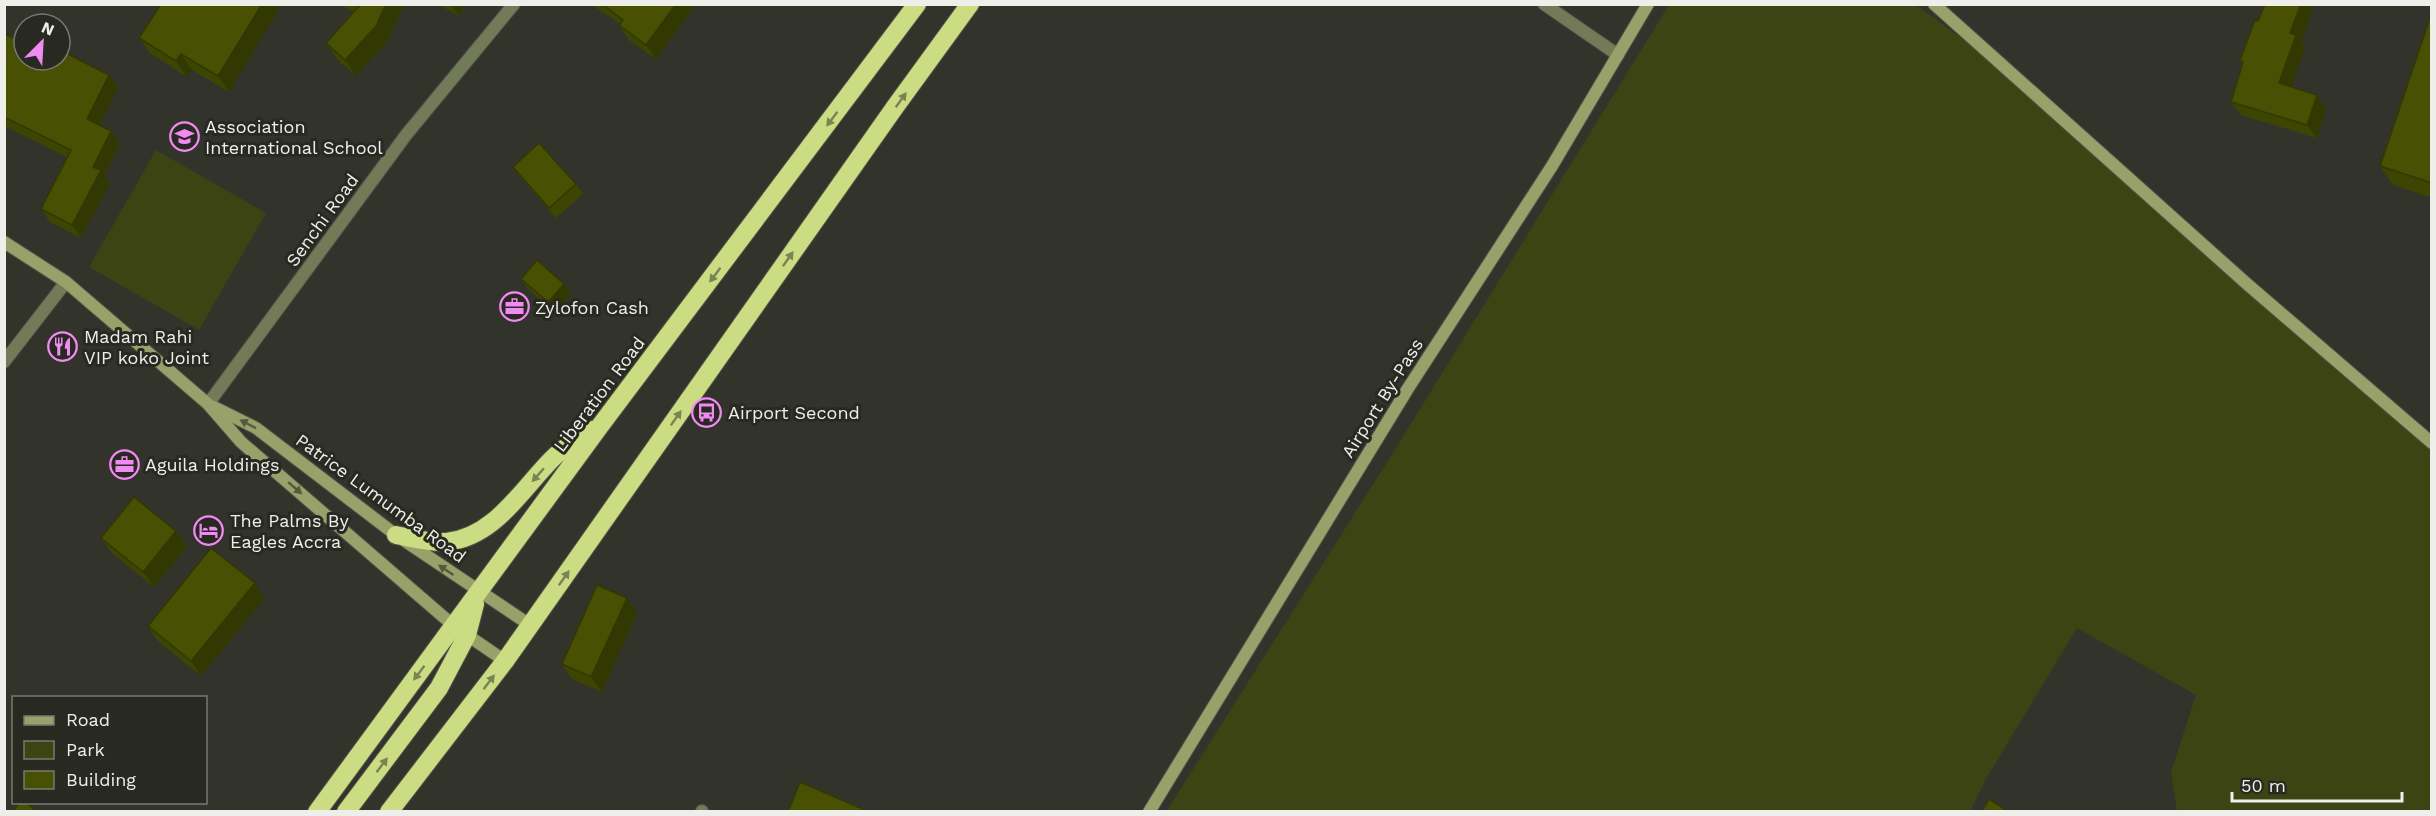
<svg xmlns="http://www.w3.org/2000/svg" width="2436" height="816" viewBox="0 0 2436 816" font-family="'Work Sans',sans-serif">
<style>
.green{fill:#3d4413}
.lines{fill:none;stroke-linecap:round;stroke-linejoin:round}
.street-casing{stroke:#50524a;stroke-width:14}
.secondary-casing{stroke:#50524a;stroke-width:14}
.highway-casing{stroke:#50524a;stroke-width:20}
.street{stroke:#737a57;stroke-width:12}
.secondary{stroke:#97a169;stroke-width:12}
.highway{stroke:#ccdc82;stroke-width:18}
.wall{fill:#3d4503}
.shaded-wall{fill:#323802}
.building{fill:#475003;stroke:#323802;stroke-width:1.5}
.oneway{fill:#7a8352}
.oneway2{fill:#545a3e}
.labels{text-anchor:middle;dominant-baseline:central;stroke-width:6;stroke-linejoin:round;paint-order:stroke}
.poi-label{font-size:18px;fill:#eeefea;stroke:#282a22;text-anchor:start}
.street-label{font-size:18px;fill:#eeefea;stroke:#282a22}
</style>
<rect width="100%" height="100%" fill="#32342b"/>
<g class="green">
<path d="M1669,5H1916L2050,102L2431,448V811H2177L2171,772L2196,695L2077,628L1986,779L1970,811L1166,812L1391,456Z"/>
<path d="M156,150L266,213L199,330L89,267Z"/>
</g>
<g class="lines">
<defs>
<g id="street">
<path d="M1544,4L1618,55"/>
<path d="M4,362L66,282"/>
<path d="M208,404L406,135L514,4"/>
<path d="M702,812V811"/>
</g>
<g id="secondary">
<path d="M1934,4L2247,284L2432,443"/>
<path d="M4,242L66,282L208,404L241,442L454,626L505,661"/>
<path d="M214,407L256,428L396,535L530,625"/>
<path d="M1149,812L1407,390L1552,166L1648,4"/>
</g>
<g id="highway">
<path d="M396,535C412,538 430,543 446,542C494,538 522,489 552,459C564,447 579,438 593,430"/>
<path d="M317,812L600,426L917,4"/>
<path d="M346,812L439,688L467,635L475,604"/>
<path d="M389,812L505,661L895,107L970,4"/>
</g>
</defs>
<use href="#street" class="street-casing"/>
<use href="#secondary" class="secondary-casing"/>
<use href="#highway" class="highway-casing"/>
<use href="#street" class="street"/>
<use href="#secondary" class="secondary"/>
<use href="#highway" class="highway"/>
</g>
<g class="wall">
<path d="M282,4L229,92L192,70L187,77L150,53L139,38Z"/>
<path d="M339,4H404L387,42L356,76L337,59L326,43L355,12Z"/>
<path d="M437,4H465L459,16Z"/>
<path d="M591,4H696L656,59L629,40L619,25L620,24Z"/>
<path d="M2432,12V198L2393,185L2380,166Z"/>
<path d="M4,34L20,41L109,75L118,88L99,126L111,131L120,144L104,176L110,184L81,238L50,222L41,209L67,157L4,126Z"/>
<path d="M2301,42L2305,48L2291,87L2317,95L2326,108L2317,138L2241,115L2231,102L2242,64L2240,60Z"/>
<path d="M513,167L576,184L583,194L556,218L520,177Z"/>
<path d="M521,279L564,284L571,294L555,312L528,289Z"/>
<path d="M176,531L187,546L154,587L111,552L101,538Z"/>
<path d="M265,598L201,676L158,641L148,626Z"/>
<path d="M637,613L602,692L572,679L562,664Z"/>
</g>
<g class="shaded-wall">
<path d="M4,4H9L4,14Z"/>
<path d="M262,4H282L229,92L218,76Z"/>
<path d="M386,4H404L387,42L356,76L345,60Z"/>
<path d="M452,4H465L459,16L452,6Z"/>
<path d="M676,4H696L656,59L646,45Z"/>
<path d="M2301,4H2315L2301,42L2305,48L2288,96L2279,83L2290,33Z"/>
<path d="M181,54L192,70L187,77L176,61Z"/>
<path d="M109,75L118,88L96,132L87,119Z"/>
<path d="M2317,95L2326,108L2317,138L2307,125Z"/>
<path d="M111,131L120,144L104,176L110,184L81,238L72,225L93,167Z"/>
<path d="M564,284L571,294L555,312L548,302Z"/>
<path d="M176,531L187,546L154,587L143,572Z"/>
<path d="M255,583L265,598L201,676L191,661Z"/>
<path d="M627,598L637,613L602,692L591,677Z"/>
</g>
<g class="building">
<path d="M161,4H262L218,76L181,54L176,61L139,38Z"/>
<path d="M361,4H386L376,26L345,60L326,43Z"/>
<path d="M602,4H676L646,45L619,25L623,20Z"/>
<path d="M2265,4H2301L2290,33L2296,35L2279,83L2317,95L2307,125L2231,102L2243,62L2240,60L2255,20L2258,21Z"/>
<path d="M2432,12V183L2380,166Z"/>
<path d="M4,34L20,41L24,34V60H60V50L109,75L87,119L111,131L93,167L101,170L72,225L41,209L71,150L4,117Z"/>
<path d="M539,143L576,184L549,208L513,167Z"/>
<path d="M537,260L564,284L548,302L521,279Z"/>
<path d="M134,497L176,531L143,572L101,538Z"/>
<path d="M211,548L255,583L191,661L148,626Z"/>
<path d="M597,585L627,598L591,677L562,664Z"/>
<path d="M800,782L870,812H788Z"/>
<path d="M1989,799L2008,811L2007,812H1982Z"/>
<path d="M20,802H26L37,812H12Z"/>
</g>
<defs><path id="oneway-solid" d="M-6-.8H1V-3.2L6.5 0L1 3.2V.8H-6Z" transform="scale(1.5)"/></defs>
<g class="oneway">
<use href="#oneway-solid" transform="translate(901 100) rotate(-54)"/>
<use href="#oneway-solid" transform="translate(832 119) rotate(127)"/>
<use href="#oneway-solid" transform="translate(788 259) rotate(-55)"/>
<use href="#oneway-solid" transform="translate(715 275) rotate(127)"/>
<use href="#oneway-solid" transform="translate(676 418) rotate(-55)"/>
<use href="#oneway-solid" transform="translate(538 475) rotate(131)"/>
<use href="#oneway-solid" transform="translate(564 578) rotate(-55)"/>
<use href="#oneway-solid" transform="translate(419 673) rotate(127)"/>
<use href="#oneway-solid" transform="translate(489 682) rotate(-53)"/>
<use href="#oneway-solid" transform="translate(382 765) rotate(-53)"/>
</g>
<g class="oneway2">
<use href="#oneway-solid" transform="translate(248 424) rotate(-152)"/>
<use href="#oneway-solid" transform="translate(295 488) rotate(41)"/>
<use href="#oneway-solid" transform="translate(446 570) rotate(-146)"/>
</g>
<defs>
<symbol id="school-ring" viewBox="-11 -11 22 22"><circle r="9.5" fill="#282a22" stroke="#f28af3" stroke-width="1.5"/><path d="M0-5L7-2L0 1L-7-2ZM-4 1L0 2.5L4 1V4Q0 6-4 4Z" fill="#f28af3"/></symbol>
<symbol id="office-ring" viewBox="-11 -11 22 22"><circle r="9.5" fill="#282a22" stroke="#f28af3" stroke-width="1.5"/><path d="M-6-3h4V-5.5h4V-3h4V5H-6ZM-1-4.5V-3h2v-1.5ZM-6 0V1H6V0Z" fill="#f28af3"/></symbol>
<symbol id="restaurant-ring" viewBox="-11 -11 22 22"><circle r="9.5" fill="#282a22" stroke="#f28af3" stroke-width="1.5"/><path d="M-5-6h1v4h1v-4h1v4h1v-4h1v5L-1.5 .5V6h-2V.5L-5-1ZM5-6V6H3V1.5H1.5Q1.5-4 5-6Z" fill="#f28af3"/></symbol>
<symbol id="bus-ring" viewBox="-11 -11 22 22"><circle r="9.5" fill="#282a22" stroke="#f28af3" stroke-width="1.5"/><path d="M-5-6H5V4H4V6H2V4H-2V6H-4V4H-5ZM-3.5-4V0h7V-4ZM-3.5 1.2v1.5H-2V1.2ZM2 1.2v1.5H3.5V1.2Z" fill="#f28af3"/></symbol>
<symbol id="hotel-ring" viewBox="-11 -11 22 22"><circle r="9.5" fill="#282a22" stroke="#f28af3" stroke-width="1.5"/><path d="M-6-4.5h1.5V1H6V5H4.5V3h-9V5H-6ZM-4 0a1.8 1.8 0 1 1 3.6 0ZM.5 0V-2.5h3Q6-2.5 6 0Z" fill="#f28af3"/></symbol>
</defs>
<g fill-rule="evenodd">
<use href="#school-ring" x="168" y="120" width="33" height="33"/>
<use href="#office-ring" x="498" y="290" width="33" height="33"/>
<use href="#restaurant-ring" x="46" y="330" width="33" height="33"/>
<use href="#bus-ring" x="690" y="396" width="33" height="33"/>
<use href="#office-ring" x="108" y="448" width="33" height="33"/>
<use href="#hotel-ring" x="192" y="514" width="33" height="33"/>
</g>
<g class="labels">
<g class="poi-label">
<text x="205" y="126">Association<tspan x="205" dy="21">International School</tspan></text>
<text x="535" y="307">Zylofon Cash</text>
<text x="84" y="336">Madam Rahi<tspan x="84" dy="21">VIP koko Joint</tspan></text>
<text x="728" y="412">Airport Second</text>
<text x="145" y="464">Aguila Holdings</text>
<text x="230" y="520">The Palms By<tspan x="230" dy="21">Eagles Accra</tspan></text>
</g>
<g class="street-label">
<text transform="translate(322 220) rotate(-54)">Senchi Road</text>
<text transform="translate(599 394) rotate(-53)">Liberation Road</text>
<text transform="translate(1382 398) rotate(-58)">Airport By-Pass</text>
<text transform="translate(381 498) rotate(36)">Patrice Lumumba Road</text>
</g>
</g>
<rect width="2436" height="816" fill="none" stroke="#eeefea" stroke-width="12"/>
<rect x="12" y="696" width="195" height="108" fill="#282a22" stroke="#777972" stroke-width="1.5"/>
<rect x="24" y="716" width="30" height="9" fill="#97a169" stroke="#777972" stroke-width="1.5"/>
<text x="66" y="726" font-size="18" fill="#eeefea">Road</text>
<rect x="24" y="741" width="30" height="18" fill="#3d4413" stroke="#777972" stroke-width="1.5"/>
<text x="66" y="756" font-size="18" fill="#eeefea">Park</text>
<rect x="24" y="771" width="30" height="18" fill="#475003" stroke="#777972" stroke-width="1.5"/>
<text x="66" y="786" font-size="18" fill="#eeefea">Building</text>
<g transform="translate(42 42) rotate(24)"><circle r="28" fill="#282a22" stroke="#777972" stroke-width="1.5"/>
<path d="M0-4.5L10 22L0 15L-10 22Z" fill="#f28af3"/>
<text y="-9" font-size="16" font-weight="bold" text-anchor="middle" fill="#eeefea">N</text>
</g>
<path d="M2232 792v9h170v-9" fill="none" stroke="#eeefea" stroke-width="3"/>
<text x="2241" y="792" font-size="18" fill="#eeefea" stroke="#282a22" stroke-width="4.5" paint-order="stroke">50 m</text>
</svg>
